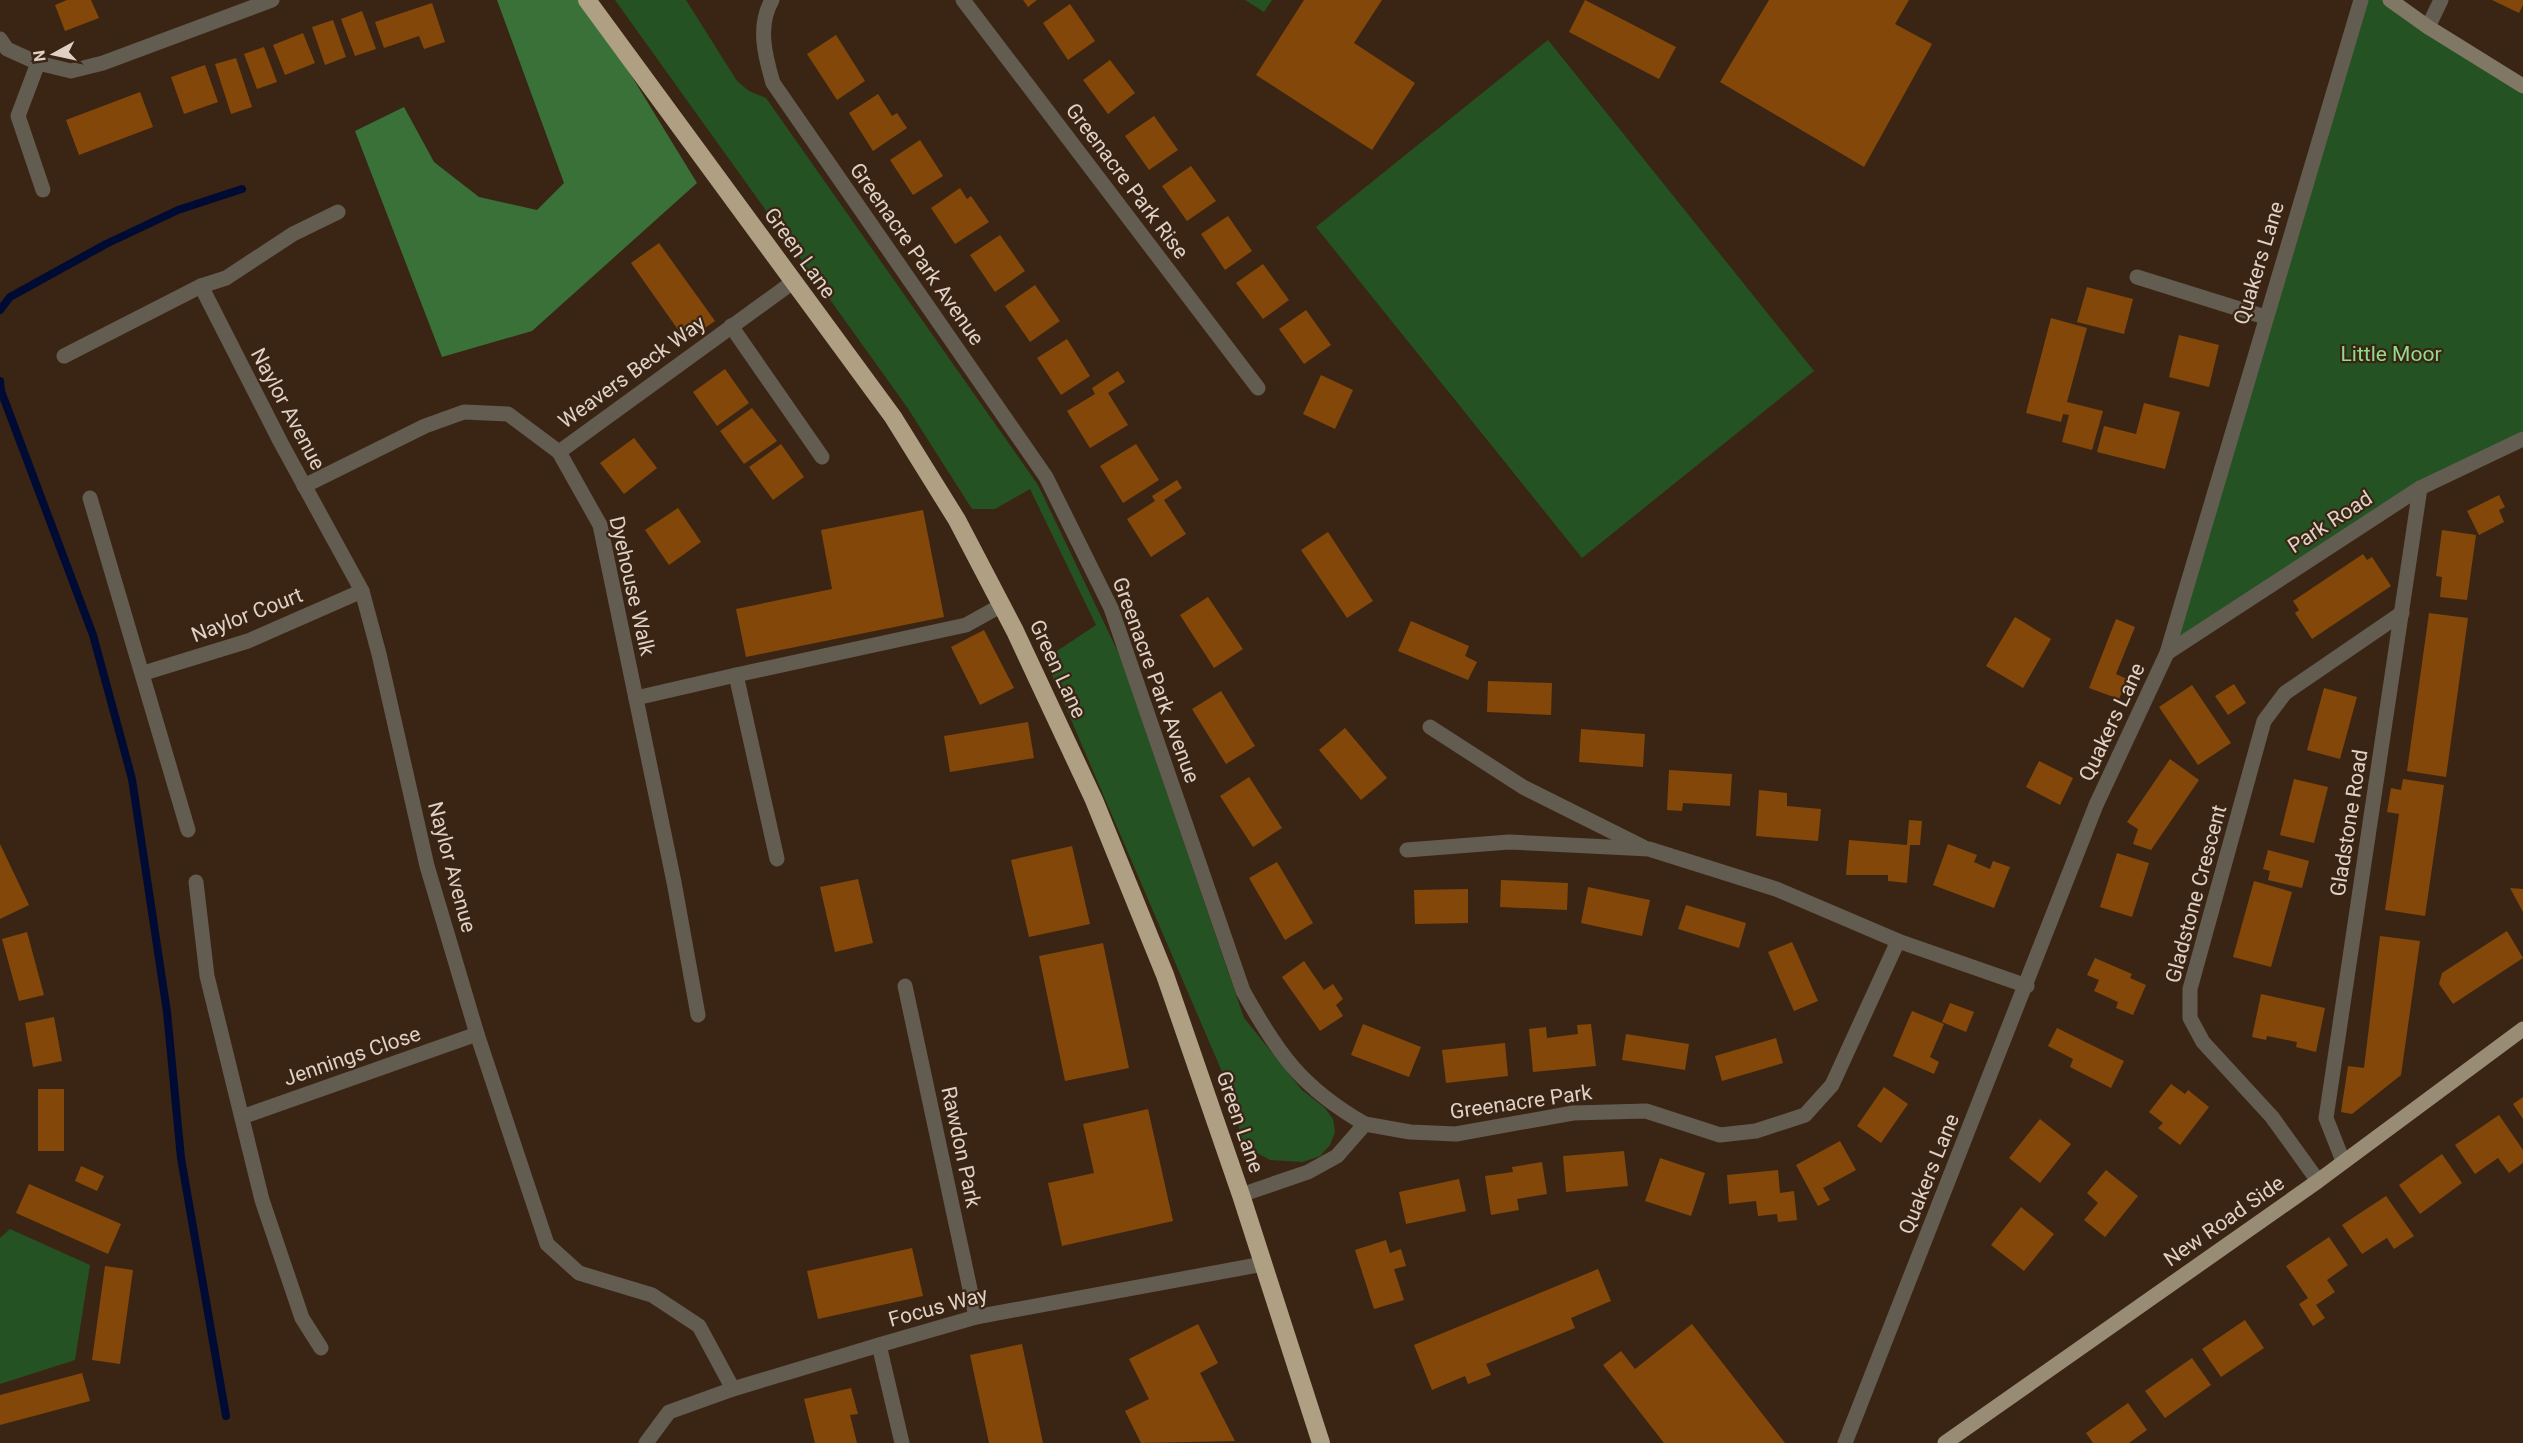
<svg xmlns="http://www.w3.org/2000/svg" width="2523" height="1443" viewBox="0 0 2523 1443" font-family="Roboto,sans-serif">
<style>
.green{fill:#245223}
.forest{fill:#397138}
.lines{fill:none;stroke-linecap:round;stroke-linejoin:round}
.stream{stroke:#000b34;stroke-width:8}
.building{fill:#834709}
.street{stroke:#625c51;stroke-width:15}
.secondary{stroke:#817765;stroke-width:15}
.primary{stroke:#998c75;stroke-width:15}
.highway{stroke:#af9f83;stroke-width:18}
.labels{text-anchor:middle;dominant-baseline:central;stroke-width:4.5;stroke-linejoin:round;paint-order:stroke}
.street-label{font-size:21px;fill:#dfd1c6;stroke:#3a2514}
.park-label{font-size:21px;fill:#8edd8c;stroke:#3a2514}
</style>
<rect width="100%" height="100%" fill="#3a2514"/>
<g class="green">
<path d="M615,0H686L737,81L749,91L766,98L1038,485L1120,656L1244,1018L1302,1090L1325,1108L1333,1119L1335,1132L1330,1145L1320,1156L1303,1162L1270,1160L1246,1147L1240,1134L1235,1102L1045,659L1096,625L1030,489L995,509H972L907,407Z"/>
<path d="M1245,0H1272L1264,12Z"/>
<path d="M2361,0H2394L2523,83V439L2420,488L2167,653Z"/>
<path d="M1548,40L1814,371L1582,558L1316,227Z"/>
<path d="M10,1229L90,1265L75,1360L0,1384V1238Z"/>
</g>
<path class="forest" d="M497,0H585L697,183L532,331L442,357L355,131L404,107L434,162L479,197L537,210L564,183Z"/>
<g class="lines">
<g class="stream">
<path d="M0,310L10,297L106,244L178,210L242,189"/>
<path d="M0,381L1,391L93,635L132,779L167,1012L181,1158L226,1416"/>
</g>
</g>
<g class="building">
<path d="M67,0H91L99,18L65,31L55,5Z"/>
<path d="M1023,0H1037L1028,7Z"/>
<path d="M1304,0H1382L1354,43L1415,83L1372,150L1256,75Z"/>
<path d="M1585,0L1676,47L1659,79L1569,32Z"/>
<path d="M1769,0H1909L1895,24L1932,44L1864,167L1720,82Z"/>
<path d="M2492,0H2523V5L2519,13Z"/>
<path d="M432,3L445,42L424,49L419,36L384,48L375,22Z"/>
<path d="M1070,4L1095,41L1068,60L1043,23Z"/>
<path d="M362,11L376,49L355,56L341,19Z"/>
<path d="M333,20L346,57L325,65L312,27Z"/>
<path d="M303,33L315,63L285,75L273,45Z"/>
<path d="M836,35L865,81L837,100L807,54Z"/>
<path d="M264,47L277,82L257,89L244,54Z"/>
<path d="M236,58L252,107L231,114L215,64Z"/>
<path d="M1110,60L1135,93L1108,114L1083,80Z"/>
<path d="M205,65L218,102L184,114L171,77Z"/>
<path d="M140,92L153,127L79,155L66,120Z"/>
<path d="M878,94L892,116L897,113L907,128L873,151L849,113Z"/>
<path d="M1154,116L1178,150L1149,170L1125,136Z"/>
<path d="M920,140L943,176L913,195L890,160Z"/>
<path d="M1191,166L1216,201L1187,221L1162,186Z"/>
<path d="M960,188L967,199L971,196L989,222L955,244L931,208Z"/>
<path d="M1228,216L1252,251L1225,270L1201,234Z"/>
<path d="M1000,235L1025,271L995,292L970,255Z"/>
<path d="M659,243L715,321L686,341L631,263Z"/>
<path d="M1263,264L1289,300L1263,319L1236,283Z"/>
<path d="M1035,285L1060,321L1030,342L1005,306Z"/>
<path d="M2087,287L2133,299L2124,334L2077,322Z"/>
<path d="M1306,310L1331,345L1304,364L1279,329Z"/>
<path d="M2051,318L2087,328L2067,402L2103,411L2092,450L2062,442L2069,415L2063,414L2061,422L2026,413Z"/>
<path d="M2179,335L2219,345L2209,387L2169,377Z"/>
<path d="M1067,339L1090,376L1061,395L1037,358Z"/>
<path d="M725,369L749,403L717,426L693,392Z"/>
<path d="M1118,371L1125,382L1108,393L1128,425L1090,448L1067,411L1095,394L1092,388Z"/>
<path d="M1321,375L1353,390L1335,429L1303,414Z"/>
<path d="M2144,403L2180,412L2165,469L2097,452L2104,426L2136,434Z"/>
<path d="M752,408L777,441L744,464L720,431Z"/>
<path d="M634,438L657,468L624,494L600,463Z"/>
<path d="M781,444L804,477L773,500L749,467Z"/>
<path d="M1136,444L1159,480L1123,503L1100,466Z"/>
<path d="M1177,480L1182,488L1164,500L1186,534L1151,557L1127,519L1155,501L1152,496Z"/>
<path d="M2499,495L2505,507L2499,510L2504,522L2479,535L2467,511Z"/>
<path d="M678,508L701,542L669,565L645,530Z"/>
<path d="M923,510L944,617L746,657L736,609L832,589L821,530Z"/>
<path d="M2442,530L2476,535L2467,600L2440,597L2442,577L2436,576Z"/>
<path d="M1328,532L1373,601L1347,618L1301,550Z"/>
<path d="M2363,554L2367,560L2372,557L2391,586L2312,639L2295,613L2299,610L2293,601Z"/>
<path d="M1208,597L1243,649L1214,668L1180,615Z"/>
<path d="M2429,613L2468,618L2446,777L2407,771Z"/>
<path d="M2015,617L2051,639L2023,688L1986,666Z"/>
<path d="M2116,619L2135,627L2116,674L2127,679L2119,699L2089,688Z"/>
<path d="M1411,621L1469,646L1465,656L1477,662L1468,680L1398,651Z"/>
<path d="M984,630L1014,688L980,705L951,647Z"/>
<path d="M1488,681L1552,683L1551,715L1487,712Z"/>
<path d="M2234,684L2246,703L2228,715L2215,696Z"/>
<path d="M2192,685L2231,743L2198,765L2159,707Z"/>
<path d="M2324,688L2357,697L2340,759L2307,750Z"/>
<path d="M1221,691L1255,746L1226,764L1192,709Z"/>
<path d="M1028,722L1034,758L950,772L944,736Z"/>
<path d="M1345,728L1387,778L1361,800L1319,750Z"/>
<path d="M1581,729L1645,734L1643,767L1579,762Z"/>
<path d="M2170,759L2199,780L2151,850L2133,844L2138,829L2127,822Z"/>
<path d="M2039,761L2073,778L2060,805L2026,787Z"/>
<path d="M1669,770L1732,774L1730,806L1683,803L1682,811L1667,810Z"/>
<path d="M1249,777L1282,828L1253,847L1220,796Z"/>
<path d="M2294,779L2328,787L2314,843L2280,835Z"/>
<path d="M2403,779L2444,785L2425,916L2385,910L2399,814L2387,812L2391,788L2401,790Z"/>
<path d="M1759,790L1787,793V806L1821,809L1818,841L1756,836Z"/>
<path d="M1909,820L1922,821L1920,845H1910L1907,883L1888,881V875H1846L1849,840L1907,845Z"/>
<path d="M0,844L29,905L0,919Z"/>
<path d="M1948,844L1977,855L1974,862L1990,869L1993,861L2010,867L1994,908L1933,885Z"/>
<path d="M1072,846L1090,924L1029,937L1011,860Z"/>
<path d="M2268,850L2309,861L2302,888L2268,880L2270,871L2263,869Z"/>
<path d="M2117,853L2149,863L2132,917L2100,907Z"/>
<path d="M1277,862L1313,923L1285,940L1249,878Z"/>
<path d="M858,879L873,943L835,952L820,887Z"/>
<path d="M1501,880L1568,883L1567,910L1500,907Z"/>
<path d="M2254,881L2292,892L2271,967L2233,957Z"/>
<path d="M1588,887L1650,900L1642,936L1581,923Z"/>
<path d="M2510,888L2523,889V912Z"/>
<path d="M1468,889V923L1415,924L1414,890Z"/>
<path d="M1686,905L1746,923L1739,948L1678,929Z"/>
<path d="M2507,931L2523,958L2453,1004L2439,984L2442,973Z"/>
<path d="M27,932L44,995L19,1001L2,939Z"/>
<path d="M2380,936L2420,941L2401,1075L2352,1114L2341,1112L2348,1066L2364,1068Z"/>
<path d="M1792,942L1818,1001L1794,1011L1768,952Z"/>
<path d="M1103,943L1129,1068L1065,1081L1039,956Z"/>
<path d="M2095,958L2132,974L2130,978L2146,985L2133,1015L2116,1008L2118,1002L2094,991L2099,980L2087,975Z"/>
<path d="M1304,961L1324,990L1333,984L1343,999L1336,1005L1343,1016L1320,1031L1282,977Z"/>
<path d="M2261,994L2325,1008L2316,1052L2296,1047L2297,1042L2267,1036L2266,1040L2252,1037Z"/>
<path d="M1950,1003L1974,1012L1966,1032L1942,1022Z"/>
<path d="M1912,1011L1944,1024L1930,1057L1939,1062L1934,1074L1893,1056Z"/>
<path d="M54,1017L62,1061L33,1067L25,1023Z"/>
<path d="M1363,1024L1421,1047L1409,1077L1351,1055Z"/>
<path d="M1591,1024L1596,1066L1533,1072L1529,1029L1546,1027L1547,1038L1578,1034L1577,1025Z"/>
<path d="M2057,1028L2124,1061L2111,1088L2070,1067L2073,1059L2048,1046Z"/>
<path d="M1626,1034L1689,1044L1685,1070L1622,1060Z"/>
<path d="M1776,1038L1783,1063L1722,1081L1715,1056Z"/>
<path d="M1505,1043L1508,1076L1446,1083L1442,1050Z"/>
<path d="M2171,1084L2185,1094L2188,1090L2209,1107L2180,1145L2158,1128L2163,1123L2149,1112Z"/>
<path d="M1884,1087L1908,1104L1881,1143L1857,1126Z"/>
<rect x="38" y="1089" width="26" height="62"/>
<path d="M2523,1097V1119L2513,1104Z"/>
<path d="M1148,1109L1173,1221L1062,1246L1048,1183L1094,1173L1083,1124Z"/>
<path d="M2499,1115L2523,1150V1163L2509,1173L2498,1158L2475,1174L2455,1145Z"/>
<path d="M2040,1119L2071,1144L2040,1183L2009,1158Z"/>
<path d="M1840,1141L1856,1170L1823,1188L1830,1200L1818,1206L1796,1165Z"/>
<path d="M1624,1151L1628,1186L1566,1192L1563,1156Z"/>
<path d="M2442,1154L2462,1183L2420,1214L2399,1185Z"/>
<path d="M1660,1158L1705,1173L1691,1216L1645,1201Z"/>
<path d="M1542,1162L1547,1194L1517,1199L1519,1210L1491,1215L1485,1176L1513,1172L1512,1167Z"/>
<path d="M81,1166L104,1176L97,1191L75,1181Z"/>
<path d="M1778,1170L1780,1193L1794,1191L1797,1220L1778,1222L1777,1214L1758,1216L1756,1201L1729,1204L1727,1175Z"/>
<path d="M2106,1170L2138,1196L2105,1237L2084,1220L2098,1203L2087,1193Z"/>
<path d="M1459,1179L1466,1211L1406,1224L1399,1192Z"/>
<path d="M29,1184L121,1224L108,1254L16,1213Z"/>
<path d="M2386,1196L2414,1236L2394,1249L2387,1238L2362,1254L2342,1225Z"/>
<path d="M2021,1207L2054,1234L2024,1271L1991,1245Z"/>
<path d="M2329,1237L2348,1265L2327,1280L2335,1292L2316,1305L2325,1318L2313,1326L2299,1304L2308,1298L2286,1266Z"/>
<path d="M1386,1240L1390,1253L1401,1249L1406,1266L1394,1269L1404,1300L1374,1309L1355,1250Z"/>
<path d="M912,1248L923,1296L818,1319L807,1271Z"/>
<path d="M105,1266L133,1270L120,1364L92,1360Z"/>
<path d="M1598,1269L1611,1301L1571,1318L1575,1328L1486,1364L1491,1375L1468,1384L1465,1376L1432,1390L1414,1345Z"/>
<path d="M2245,1320L2264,1348L2221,1377L2202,1349Z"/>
<path d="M1198,1324L1218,1363L1200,1373L1235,1441L1141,1443L1125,1411L1149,1399L1129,1359Z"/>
<path d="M1692,1324L1785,1443H1664L1603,1365L1621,1351L1635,1369Z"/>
<path d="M1022,1344L1043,1443H989L970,1355Z"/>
<path d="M2192,1358L2211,1385L2165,1418L2145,1391Z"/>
<path d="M82,1373L90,1401L0,1425V1395Z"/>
<path d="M851,1388L858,1414L850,1415L857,1443H815L804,1399Z"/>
<path d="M2128,1403L2147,1430L2129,1443H2093L2086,1433Z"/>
</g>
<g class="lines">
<g class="street">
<path d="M772,0C757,26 765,56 773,83L1046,477L1111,608L1243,991C1278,1054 1302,1088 1365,1124"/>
<path d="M963,0L1258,388"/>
<path d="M2428,27L2441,0"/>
<path d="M0,39L7,49L38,63L71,71L103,63L272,0"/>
<path d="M38,63L18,116L43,190"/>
<path d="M2137,277L2265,317"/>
<path d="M201,286L281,443L362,591L379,654L427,866L477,1034L547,1244L579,1273L652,1295L699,1326L733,1389"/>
<path d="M731,326L822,457"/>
<path d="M64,356L201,286L226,278L293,234L338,212"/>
<path d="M559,452L793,282"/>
<path d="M304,486L425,426L464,412L508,414L559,452L600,525L674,882L698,1015"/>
<path d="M90,498L188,830"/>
<path d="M2167,653L2420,488L2523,439"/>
<path d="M144,673L248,641L362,591"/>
<path d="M636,698L736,675"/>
<path d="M1430,727L1523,787L1643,847"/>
<path d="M1407,850L1509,842L1649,849L1776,889L1898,941L2027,986"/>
<path d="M777,859L736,675L966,625L1002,605"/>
<path d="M196,882L207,976L262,1200L302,1318L321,1348"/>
<path d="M905,986L976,1317"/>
<path d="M242,1117L477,1034"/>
<path d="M2343,1161L2326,1118L2420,488"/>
<path d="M2318,1181L2272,1117L2203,1042L2190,1018V989L2264,721L2285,693L2402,613"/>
<path d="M1241,1195L1308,1172L1337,1156L1365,1124L1410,1132L1456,1134L1573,1113L1646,1111L1720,1135L1756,1131L1805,1115L1832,1085L1898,941"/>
<path d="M879,1345L902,1443"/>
<path d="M646,1443L669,1412L733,1389L879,1345L976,1317L1263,1264"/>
<path d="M1845,1443L2096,805L2167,653L2361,0"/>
</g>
<path class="secondary" d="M2390,0L2428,27L2523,86"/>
<path class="primary" d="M1945,1443L2318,1181L2523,1029"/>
<path class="highway" d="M587,0L893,417L957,520L1015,631L1094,800L1165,975L1241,1195L1321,1443"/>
</g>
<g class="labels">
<g class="street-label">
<text transform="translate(1127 181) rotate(53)">Greenacre Park Rise</text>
<text transform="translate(800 253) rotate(54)">Green Lane</text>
<text transform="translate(917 254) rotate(55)">Greenacre Park Avenue</text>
<text transform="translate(2259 263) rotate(-73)">Quakers Lane</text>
<text transform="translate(632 372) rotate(-36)">Weavers Beck Way</text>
<text transform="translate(288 409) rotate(62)">Naylor Avenue</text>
<text transform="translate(2330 522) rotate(-33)">Park Road</text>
<text transform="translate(632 586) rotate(77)">Dyehouse Walk</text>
<text transform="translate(247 615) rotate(-21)">Naylor Court</text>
<text transform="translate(1058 669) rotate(65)">Green Lane</text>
<text transform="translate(1156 680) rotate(70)">Greenacre Park Avenue</text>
<text transform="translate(2112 722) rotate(-65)">Quakers Lane</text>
<text transform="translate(2349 823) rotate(-81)">Gladstone Road</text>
<text transform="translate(452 867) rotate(75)">Naylor Avenue</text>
<text transform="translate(2196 894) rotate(-75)">Gladstone Crescent</text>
<text transform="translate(352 1056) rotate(-19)">Jennings Close</text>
<text transform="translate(1521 1102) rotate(-8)">Greenacre Park</text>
<text transform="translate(1240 1122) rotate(71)">Green Lane</text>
<text transform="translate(961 1147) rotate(78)">Rawdon Park</text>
<text transform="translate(1929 1174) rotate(-68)">Quakers Lane</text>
<text transform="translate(2224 1221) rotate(-35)">New Road Side</text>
<text transform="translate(938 1307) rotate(-15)">Focus Way</text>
</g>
<g class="park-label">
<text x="2391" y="354">Little Moor</text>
</g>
</g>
<g transform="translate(54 54) rotate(262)" stroke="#3a2514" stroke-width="4.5" paint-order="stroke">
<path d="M0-4.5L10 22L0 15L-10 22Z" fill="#dfd1c6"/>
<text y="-9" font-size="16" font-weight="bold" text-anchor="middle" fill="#dfd1c6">N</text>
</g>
</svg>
